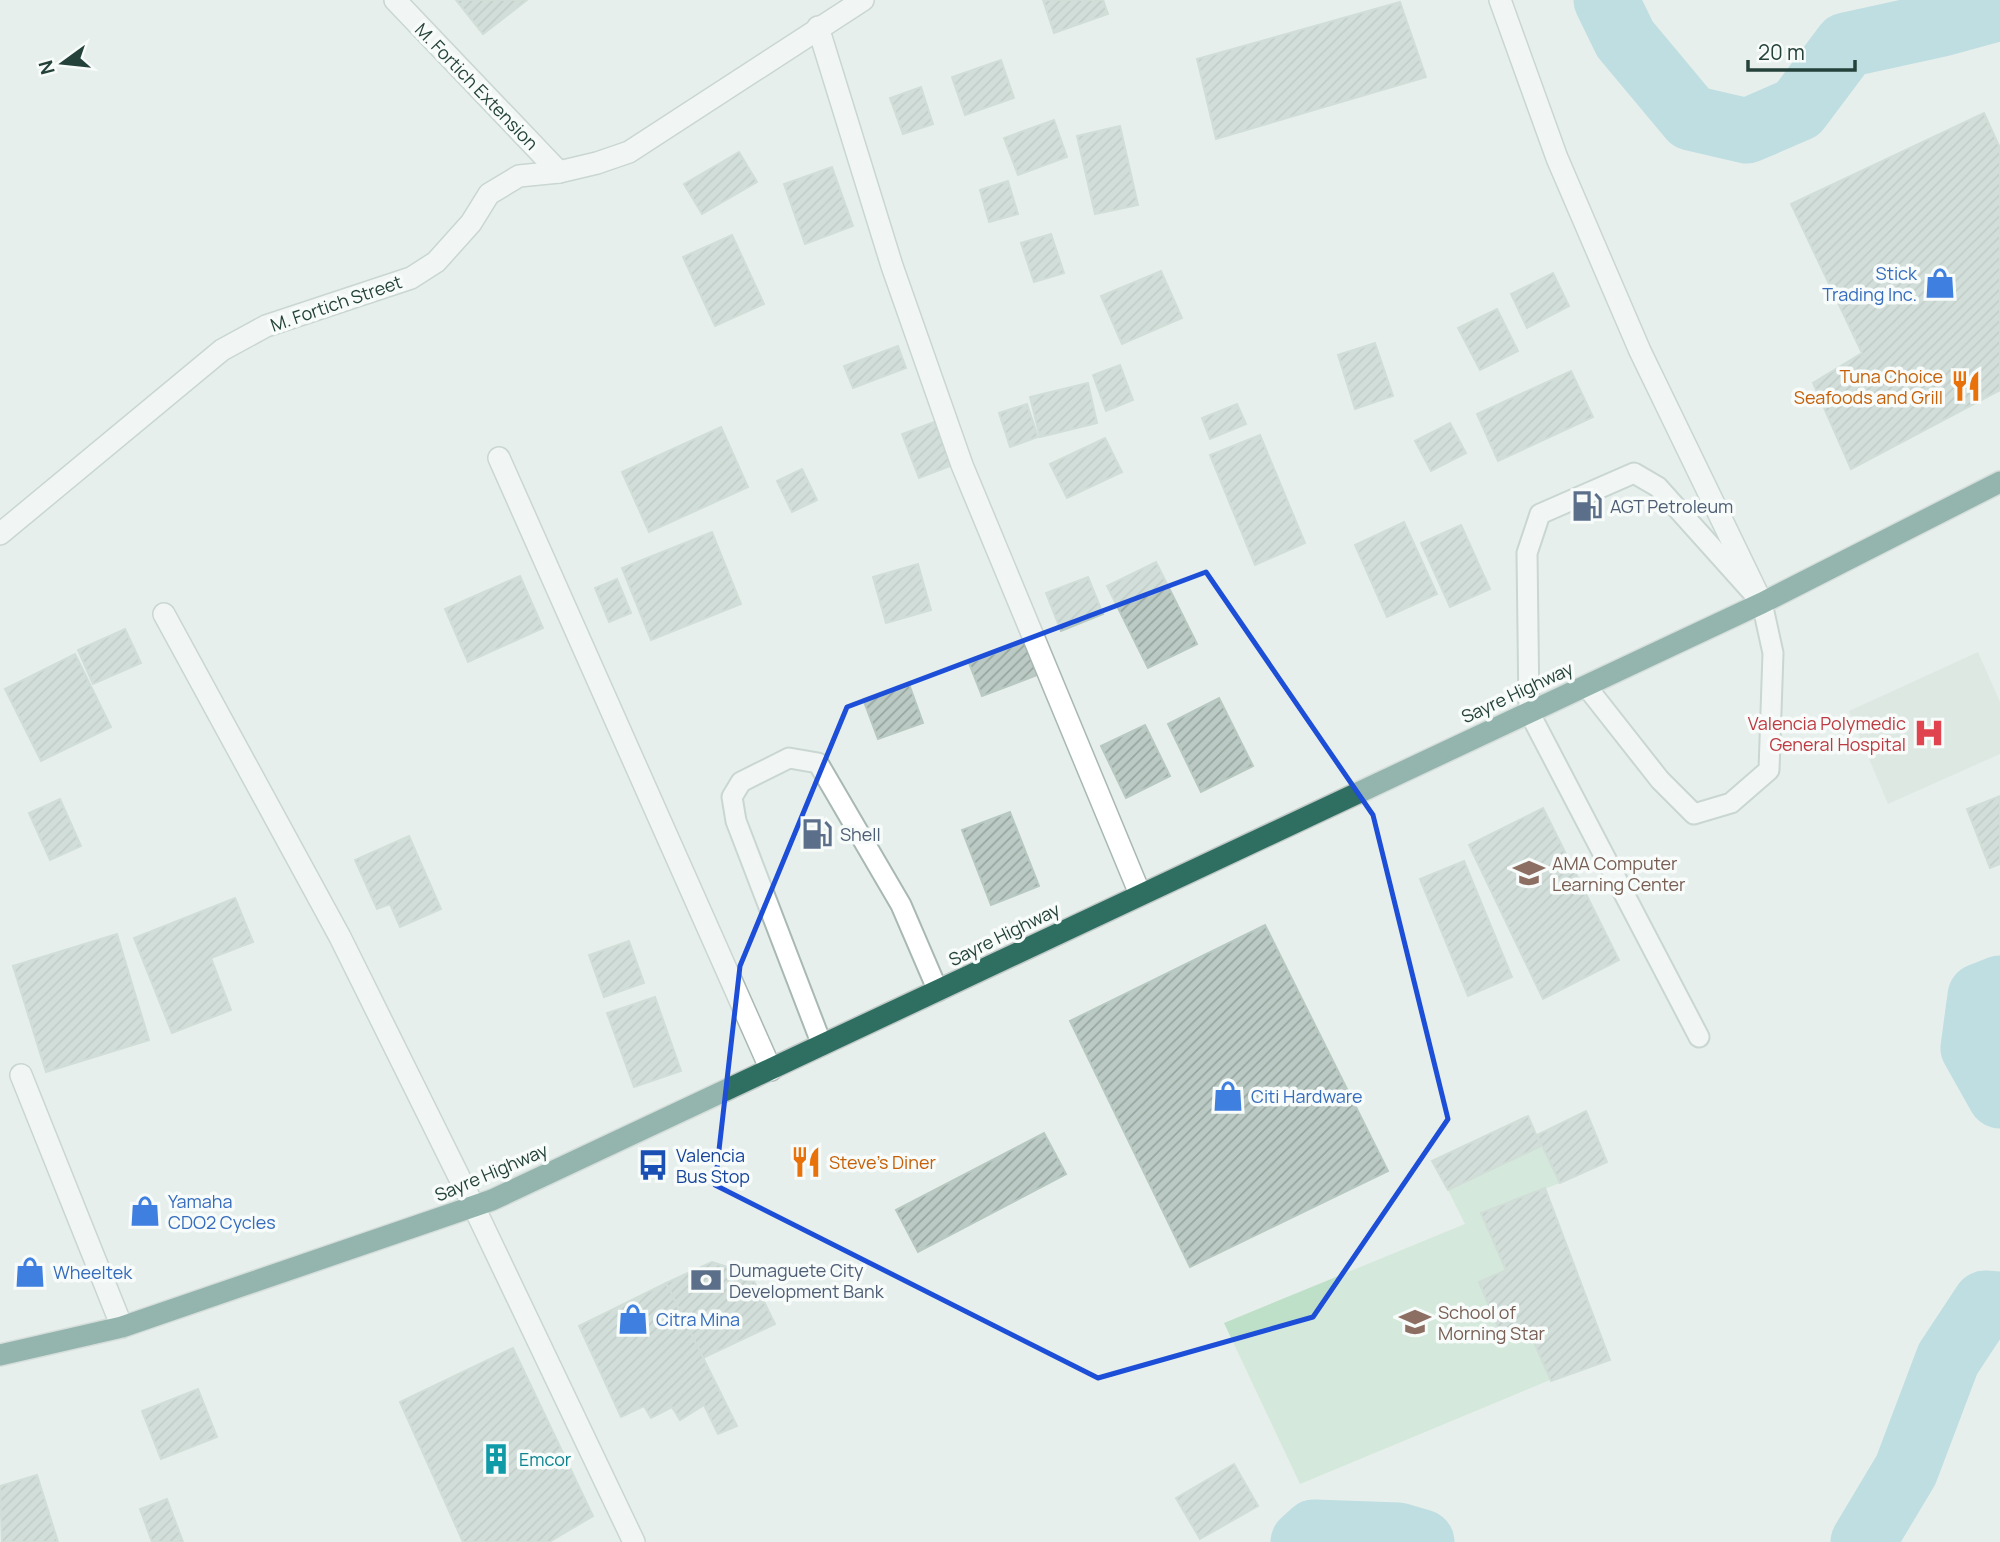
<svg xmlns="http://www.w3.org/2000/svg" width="2000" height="1542" viewBox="0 0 2000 1542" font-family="Manrope,sans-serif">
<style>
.built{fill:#d4dfda}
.park{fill:#bfe0c8}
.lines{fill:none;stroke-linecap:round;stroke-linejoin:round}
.river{stroke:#8ec9d4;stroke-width:65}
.building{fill:url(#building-hatch);stroke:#b8c9c2;stroke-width:2}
.lane-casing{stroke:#a8b8b2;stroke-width:23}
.street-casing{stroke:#a8b8b2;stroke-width:24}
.highway-casing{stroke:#c2cac8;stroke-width:24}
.lane{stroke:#fff;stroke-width:19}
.street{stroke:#fff;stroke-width:21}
.highway{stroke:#2f6f62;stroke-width:21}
.marked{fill:none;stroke:#1d4ed8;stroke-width:5;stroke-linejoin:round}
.labels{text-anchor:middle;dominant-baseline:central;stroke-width:7;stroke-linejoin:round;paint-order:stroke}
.street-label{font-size:18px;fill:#24423a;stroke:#f7fbf9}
.shop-label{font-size:18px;fill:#366cbe;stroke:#f7fbf9;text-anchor:start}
.food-label{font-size:18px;fill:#c56008;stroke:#f7fbf9;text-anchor:end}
.service-label{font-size:18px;fill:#4e5e75;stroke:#f7fbf9;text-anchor:start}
.health-label{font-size:18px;fill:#be3a42;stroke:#f7fbf9;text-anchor:end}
.education-label{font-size:18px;fill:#785e54;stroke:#f7fbf9;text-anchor:start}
.transit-label{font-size:18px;fill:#164399;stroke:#f7fbf9;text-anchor:start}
.culture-label{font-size:18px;fill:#0d838f;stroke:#f7fbf9;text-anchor:start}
</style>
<defs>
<pattern id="building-hatch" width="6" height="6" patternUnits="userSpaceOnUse" patternTransform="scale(1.75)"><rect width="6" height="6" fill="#bbcac4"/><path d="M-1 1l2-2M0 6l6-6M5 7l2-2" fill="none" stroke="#98a6a0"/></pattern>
</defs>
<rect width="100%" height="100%" fill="#e6efeb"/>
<path class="built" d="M1978,652L2000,702V754L1888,804L1849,711Z"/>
<path class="park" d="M1541,1146L1560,1183L1481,1213L1506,1270L1480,1282L1501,1333L1526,1324L1550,1380L1300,1484L1224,1323L1465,1224L1448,1190Z"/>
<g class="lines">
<g class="river">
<path d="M1606,0L1625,39L1691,118L1747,131L1798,109L1846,45L1942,24L2000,8"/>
<path d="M2000,988L1980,996L1973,1048L2000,1096"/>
<path d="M1303,1542L1314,1532L1398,1535L1422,1542"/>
<path d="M1863,1542L1906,1470L1948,1359L1985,1303L2000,1304"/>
</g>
</g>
<g class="building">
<path d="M456,0H527L483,34Z"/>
<path d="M1043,0H1103L1108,14L1054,33Z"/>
<path d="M1400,2L1426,77L1216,139L1197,59Z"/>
<path d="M1001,60L1014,98L965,115L952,77Z"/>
<path d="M921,87L933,124L903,134L890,98Z"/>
<path d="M1984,113L2000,148V390L1851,469L1813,383L1862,353L1791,204Z"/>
<path d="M1054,120L1067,157L1018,175L1004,138Z"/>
<path d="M1120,126L1138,205L1095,214L1077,136Z"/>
<path d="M739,152L757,182L702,214L684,184Z"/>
<path d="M832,167L853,226L805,244L784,184Z"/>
<path d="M1008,181L1018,214L989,222L980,190Z"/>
<path d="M1051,234L1064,273L1034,282L1021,243Z"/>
<path d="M732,235L764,304L715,326L683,257Z"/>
<path d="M1161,271L1182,318L1122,344L1101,296Z"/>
<path d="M1553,273L1569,306L1527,328L1511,294Z"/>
<path d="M1497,309L1518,351L1480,370L1458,328Z"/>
<path d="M1375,343L1393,396L1355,409L1338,355Z"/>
<path d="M898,346L906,368L853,388L844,366Z"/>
<path d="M1120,365L1133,400L1106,411L1093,375Z"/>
<path d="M1571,371L1593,417L1498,461L1477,414Z"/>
<path d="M1088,383L1097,423L1040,437L1030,397Z"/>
<path d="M1027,404L1038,437L1010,447L999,413Z"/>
<path d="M1237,404L1246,424L1210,439L1202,418Z"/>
<path d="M942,419L958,463L919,478L902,434Z"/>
<path d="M1450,423L1466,453L1431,471L1415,441Z"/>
<path d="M721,427L748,487L649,532L622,472Z"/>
<path d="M1260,435L1305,543L1255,565L1210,455Z"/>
<path d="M1105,438L1122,472L1067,498L1050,464Z"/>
<path d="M802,469L817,500L792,512L777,481Z"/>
<path d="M1404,522L1437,594L1387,617L1355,545Z"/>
<path d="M1461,525L1490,589L1450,607L1421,543Z"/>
<path d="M712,532L741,604L651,640L622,568Z"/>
<path d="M1156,562L1197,644L1148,668L1107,586Z"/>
<path d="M918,564L931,610L886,623L873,577Z"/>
<path d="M520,576L543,628L468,662L445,609Z"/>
<path d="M1088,577L1103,614L1061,631L1046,593Z"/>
<path d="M617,579L631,613L609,622L595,588Z"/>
<path d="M125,629L141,663L93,684L78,650Z"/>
<path d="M1028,641L1040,674L982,696L969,663Z"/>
<path d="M75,654L111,727L41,761L5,689Z"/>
<path d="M909,684L923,723L878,739L863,699Z"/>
<path d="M1219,698L1253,766L1201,792L1168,724Z"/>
<path d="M1145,725L1170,776L1126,798L1101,746Z"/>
<path d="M2000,796V864L1990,868L1967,809Z"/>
<path d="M60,799L81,846L50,860L29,813Z"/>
<path d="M1543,808L1619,960L1543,999L1469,845Z"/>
<path d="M1010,812L1039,886L991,905L962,830Z"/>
<path d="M409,836L441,909L400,927L390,904L377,909L355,860Z"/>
<path d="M1464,861L1512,977L1468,996L1420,879Z"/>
<path d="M235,898L253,942L211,958L231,1010L172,1033L134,938Z"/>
<path d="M1265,925L1388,1171L1190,1267L1070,1021Z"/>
<path d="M117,934L149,1040L46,1072L13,966Z"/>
<path d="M629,941L644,983L604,997L589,955Z"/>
<path d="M655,997L681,1071L634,1087L607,1013Z"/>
<path d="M1586,1111L1607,1162L1560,1183L1537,1135Z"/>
<path d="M1528,1116L1541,1146L1448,1190L1432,1161Z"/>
<path d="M1044,1133L1066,1174L918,1252L896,1210Z"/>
<path d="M1545,1188L1610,1360L1551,1381L1526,1324L1501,1334L1479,1282L1506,1270L1481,1213Z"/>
<path d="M712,1262L751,1275L775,1324L703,1358L666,1283Z"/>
<path d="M666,1283L737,1426L718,1434L704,1405L680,1420L672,1407L651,1418L644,1406L621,1417L579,1326Z"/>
<path d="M513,1348L593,1516L549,1542H463L400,1402Z"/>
<path d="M198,1389L217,1437L161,1459L142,1411Z"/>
<path d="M1234,1464L1258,1506L1200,1539L1176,1498Z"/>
<path d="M37,1475L58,1542H2L0,1486Z"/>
<path d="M167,1499L183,1542H152L140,1509Z"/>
</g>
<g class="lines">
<defs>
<g id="lane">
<path d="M1586,686L1660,780L1694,814L1731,803L1769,770L1773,653L1762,603L1658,487L1634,473L1540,514L1527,553L1529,712L1699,1037"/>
<path d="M822,1045L736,821L732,797L741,782L789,758L818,763L901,905L938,991"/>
</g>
<g id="street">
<path d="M395,0L559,172"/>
<path d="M1500,0L1557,158L1640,351L1762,603"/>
<path d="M818,27L892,266L962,465L1140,894"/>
<path d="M499,458L771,1070"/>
<path d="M0,534L222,350L266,326L411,278L436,262L471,223L489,194L519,176L559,172L597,163L629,152L863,0"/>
<path d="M164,614L340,937L474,1207L634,1542"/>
<path d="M21,1075L122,1327"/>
</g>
<path id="highway" d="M0,1355L122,1327L492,1200L1762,603L2000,482"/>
</defs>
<use href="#lane" class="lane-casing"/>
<use href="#street" class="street-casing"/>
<use href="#highway" class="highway-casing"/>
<use href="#lane" class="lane"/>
<use href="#street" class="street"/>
<use href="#highway" class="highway"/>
</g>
<path d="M0 0H2000V1542H0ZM1206,572L1373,815L1448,1119L1313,1317L1098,1378L715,1185L740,966L847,707Z" fill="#e6efeb" fill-opacity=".55" fill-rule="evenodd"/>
<path class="marked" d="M1206,572L1373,815L1448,1119L1313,1317L1098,1378L715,1185L740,966L847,707Z"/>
<defs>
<symbol id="shop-bare" viewBox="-9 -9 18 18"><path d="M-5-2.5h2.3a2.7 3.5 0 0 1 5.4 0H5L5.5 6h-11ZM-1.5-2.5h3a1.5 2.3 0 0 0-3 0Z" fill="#3f7fe0" stroke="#f7fbf9" stroke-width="2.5" paint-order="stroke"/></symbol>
<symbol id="restaurant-bare" viewBox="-9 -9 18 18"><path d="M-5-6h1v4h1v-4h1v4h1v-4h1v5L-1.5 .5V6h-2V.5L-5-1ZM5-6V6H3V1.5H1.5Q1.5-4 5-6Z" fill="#e8710a" stroke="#f7fbf9" stroke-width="2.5" paint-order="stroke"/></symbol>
<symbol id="fuel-bare" viewBox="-9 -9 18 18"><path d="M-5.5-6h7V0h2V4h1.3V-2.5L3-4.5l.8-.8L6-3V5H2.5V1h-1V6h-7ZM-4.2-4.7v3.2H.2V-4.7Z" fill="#5c6f8a" stroke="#f7fbf9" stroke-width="2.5" paint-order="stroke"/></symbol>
<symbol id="hospital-bare" viewBox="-9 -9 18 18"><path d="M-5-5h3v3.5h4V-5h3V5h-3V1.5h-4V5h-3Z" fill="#e0444e" stroke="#f7fbf9" stroke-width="2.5" paint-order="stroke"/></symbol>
<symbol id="university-bare" viewBox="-9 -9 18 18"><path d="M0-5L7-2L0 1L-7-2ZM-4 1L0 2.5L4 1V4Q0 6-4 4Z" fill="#8d6e63" stroke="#f7fbf9" stroke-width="2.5" paint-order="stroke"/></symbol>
<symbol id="bus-bare" viewBox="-9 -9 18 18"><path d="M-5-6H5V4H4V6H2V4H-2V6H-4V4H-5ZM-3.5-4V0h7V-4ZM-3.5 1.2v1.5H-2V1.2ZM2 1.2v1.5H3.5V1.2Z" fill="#1a4fb4" stroke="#f7fbf9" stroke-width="2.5" paint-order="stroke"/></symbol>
<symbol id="bank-bare" viewBox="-9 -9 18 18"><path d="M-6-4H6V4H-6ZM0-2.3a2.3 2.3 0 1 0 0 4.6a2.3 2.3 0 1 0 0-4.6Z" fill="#5c6f8a" stroke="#f7fbf9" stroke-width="2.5" paint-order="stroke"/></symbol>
<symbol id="school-bare" viewBox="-9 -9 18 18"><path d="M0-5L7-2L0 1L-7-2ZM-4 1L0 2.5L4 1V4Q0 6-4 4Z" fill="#8d6e63" stroke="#f7fbf9" stroke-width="2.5" paint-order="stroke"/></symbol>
<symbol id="building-bare" viewBox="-9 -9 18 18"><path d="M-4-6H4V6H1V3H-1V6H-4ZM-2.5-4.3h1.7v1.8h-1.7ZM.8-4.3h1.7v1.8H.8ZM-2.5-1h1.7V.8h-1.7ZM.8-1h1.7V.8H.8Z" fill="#0f9aa8" stroke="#f7fbf9" stroke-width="2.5" paint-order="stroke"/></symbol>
</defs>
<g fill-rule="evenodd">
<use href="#shop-bare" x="1918" y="261" width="44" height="44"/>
<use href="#restaurant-bare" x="1944" y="364" width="44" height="44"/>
<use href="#fuel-bare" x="1565" y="484" width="44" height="44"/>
<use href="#hospital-bare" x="1907" y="711" width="44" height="44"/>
<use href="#fuel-bare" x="795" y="812" width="44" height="44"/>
<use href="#university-bare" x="1507" y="851" width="44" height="44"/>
<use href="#shop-bare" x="1206" y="1074" width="44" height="44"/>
<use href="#restaurant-bare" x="784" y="1140" width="44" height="44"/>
<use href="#bus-bare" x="631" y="1143" width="44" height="44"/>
<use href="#shop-bare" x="123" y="1189" width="44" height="44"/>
<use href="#shop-bare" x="8" y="1250" width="44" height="44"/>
<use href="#bank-bare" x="684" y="1258" width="44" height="44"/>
<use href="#shop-bare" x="611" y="1297" width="44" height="44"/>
<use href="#school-bare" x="1393" y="1300" width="44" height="44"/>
<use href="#building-bare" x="474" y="1437" width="44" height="44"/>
</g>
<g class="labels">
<g class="street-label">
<text transform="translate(477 86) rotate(46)">M. Fortich Extension</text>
<text transform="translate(336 303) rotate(-19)">M. Fortich Street</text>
<text transform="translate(1517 692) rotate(-25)">Sayre Highway</text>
<text transform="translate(1004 934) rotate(-26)">Sayre Highway</text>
<text transform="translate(491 1172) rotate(-23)">Sayre Highway</text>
</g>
<g class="shop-label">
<text x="1917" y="273" text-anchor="end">Stick<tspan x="1917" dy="21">Trading Inc.</tspan></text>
<text x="1251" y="1096">Citi Hardware</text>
<text x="168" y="1201">Yamaha<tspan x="168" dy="21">CDO2 Cycles</tspan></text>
<text x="53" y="1272">Wheeltek</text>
<text x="656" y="1319">Citra Mina</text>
</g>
<g class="food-label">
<text x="1943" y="376">Tuna Choice<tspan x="1943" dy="21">Seafoods and Grill</tspan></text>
<text x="829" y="1162" text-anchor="start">Steve's Diner</text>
</g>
<g class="service-label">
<text x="1610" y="506">AGT Petroleum</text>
<text x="840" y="834">Shell</text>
<text x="729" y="1270">Dumaguete City<tspan x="729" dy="21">Development Bank</tspan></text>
</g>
<g class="health-label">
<text x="1906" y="723">Valencia Polymedic<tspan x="1906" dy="21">General Hospital</tspan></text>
</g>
<g class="education-label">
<text x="1552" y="863">AMA Computer<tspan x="1552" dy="21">Learning Center</tspan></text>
<text x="1438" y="1312">School of<tspan x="1438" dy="21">Morning Star</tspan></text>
</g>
<g class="transit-label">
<text x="676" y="1155">Valencia<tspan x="676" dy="21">Bus Stop</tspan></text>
</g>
<g class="culture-label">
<text x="519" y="1459">Emcor</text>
</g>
</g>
<g transform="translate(63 63) rotate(255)" stroke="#f7fbf9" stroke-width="5" paint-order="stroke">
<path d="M0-5L12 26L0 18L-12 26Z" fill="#24423a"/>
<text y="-10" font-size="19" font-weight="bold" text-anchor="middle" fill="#24423a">N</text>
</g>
<path d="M1748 60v10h107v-10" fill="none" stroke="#24423a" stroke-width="3.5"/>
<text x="1758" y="60" font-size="21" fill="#24423a" stroke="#f7fbf9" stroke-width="5" paint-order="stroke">20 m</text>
</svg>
